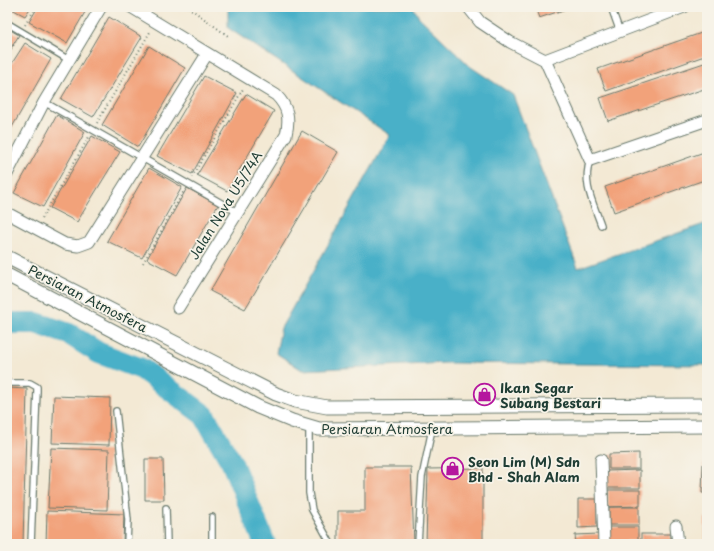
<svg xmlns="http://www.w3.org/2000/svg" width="714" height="551" viewBox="0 0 714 551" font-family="'Playpen Sans',sans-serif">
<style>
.water{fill:#49b0c8;stroke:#34767e}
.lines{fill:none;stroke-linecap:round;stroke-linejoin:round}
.river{stroke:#49b0c8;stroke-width:22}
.building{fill:#f2a27a}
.service-casing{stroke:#69796c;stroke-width:8}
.minor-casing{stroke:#69796c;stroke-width:13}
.tertiary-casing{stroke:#69796c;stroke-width:15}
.path{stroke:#69796c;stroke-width:2;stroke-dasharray:1 3;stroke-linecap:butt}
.service{stroke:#fff;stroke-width:5.5}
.minor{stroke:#fff;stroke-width:11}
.tertiary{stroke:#fff;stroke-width:13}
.labels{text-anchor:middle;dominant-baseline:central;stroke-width:3.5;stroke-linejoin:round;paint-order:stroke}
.street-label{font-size:13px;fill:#1f3d34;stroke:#f7f3e8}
.poi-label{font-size:13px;font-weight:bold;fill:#1f3d34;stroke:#f7f3e8;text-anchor:start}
</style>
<rect width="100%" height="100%" fill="#f7f3e8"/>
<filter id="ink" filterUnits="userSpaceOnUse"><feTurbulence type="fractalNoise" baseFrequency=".025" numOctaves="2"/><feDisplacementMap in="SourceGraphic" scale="8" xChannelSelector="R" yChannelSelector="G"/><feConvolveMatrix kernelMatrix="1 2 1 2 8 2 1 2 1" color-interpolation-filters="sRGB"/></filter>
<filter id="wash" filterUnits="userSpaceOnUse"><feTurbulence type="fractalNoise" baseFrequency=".012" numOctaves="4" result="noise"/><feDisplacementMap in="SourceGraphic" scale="16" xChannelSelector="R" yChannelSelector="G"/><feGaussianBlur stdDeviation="0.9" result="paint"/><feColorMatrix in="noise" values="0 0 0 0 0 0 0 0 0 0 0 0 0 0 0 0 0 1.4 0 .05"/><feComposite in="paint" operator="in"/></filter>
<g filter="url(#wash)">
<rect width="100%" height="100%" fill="#f3e9d4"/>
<path class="water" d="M228,7H413L419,17L471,67L513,95L578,268L707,223V365L447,363L302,370L276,353L281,328L390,135L228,28Z"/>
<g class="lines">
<path class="river" d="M7,323H36L69,334L99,353L142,369L204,415L232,463L265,544"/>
</g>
<g id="blocks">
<g class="building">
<path d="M8,7H31L25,16Z"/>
<path d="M38,7H88L67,43L29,22Z"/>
<path d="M535,7H572L539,18Z"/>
<path d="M109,17L142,37L93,117L61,99Z"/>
<path d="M7,28L19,35L7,55Z"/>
<path d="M707,31V55L606,91L598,69Z"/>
<path d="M25,43L51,59L7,136V71Z"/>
<path d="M149,46L185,68L138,147L102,125Z"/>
<path d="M707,62V88L608,121L600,98Z"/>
<path d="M204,76L237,93L192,174L157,156Z"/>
<path d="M246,94L274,111L227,191L197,175Z"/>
<path d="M57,115L85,132L43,207L14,193Z"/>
<path d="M302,131L338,152L245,309L210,291Z"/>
<path d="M92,136L120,152L77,222L50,208Z"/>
<path d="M707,151V179L614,212L605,187Z"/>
<path d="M149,168L182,187L142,258L107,241Z"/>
<path d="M187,188L218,205L177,275L147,259Z"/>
<path d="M7,388L27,389L23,544H7Z"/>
<path d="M54,396L110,398L109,445L52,443Z"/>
<path d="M51,448L109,450L107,510L48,508Z"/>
<path d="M639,453V469H609V454Z"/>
<path d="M145,459H163L164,500H145Z"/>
<path d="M703,464H707V493H702Z"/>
<path d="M365,467H411L414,544H338V511H365Z"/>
<path d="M483,468V544H426L428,469Z"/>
<path d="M640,470V488H607V471Z"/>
<path d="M608,490H640V506L608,507Z"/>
<path d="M578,499H597V527L578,528Z"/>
<rect x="609" y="507" width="30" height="18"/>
<path d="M47,511L124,514L123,544H46Z"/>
<rect x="705" y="518" width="2" height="26"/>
<rect x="609" y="527" width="29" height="14"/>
<path d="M599,534V544H576L575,535Z"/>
<rect x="641" y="534" width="30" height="10"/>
</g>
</g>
</g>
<g filter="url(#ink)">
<use href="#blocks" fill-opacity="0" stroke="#69796c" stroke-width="1"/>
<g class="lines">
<defs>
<g id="service">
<path d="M611,7L620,32"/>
<path d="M7,23L69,60"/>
<path d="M44,102L237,212"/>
<path d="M590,160C582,184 593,202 601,225"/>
<path d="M7,383H30L37,387V391L31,544"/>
<path d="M116,411L128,520L127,544"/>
<path d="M309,426V493L312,510L331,544"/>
<path d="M166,508L167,544"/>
<path d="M212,517V544"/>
<path d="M418,544L422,477L432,429"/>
</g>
<g id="minor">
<path d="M131,7L276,95C288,107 290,118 286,135L178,308"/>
<path d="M468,7L480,22L510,42L545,60L590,160L707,120"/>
<path d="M545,60L684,7"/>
<path d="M7,174L44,102L101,7"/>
<path d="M7,213L65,244L78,246L89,242L207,54"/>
<path d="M601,460L604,544"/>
<path d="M676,526L678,544"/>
</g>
<g id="tertiary">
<path d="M7,257L276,394L295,401L327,407L707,405"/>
<path d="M7,275L258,407L292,421L319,429L707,426"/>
</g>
</defs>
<use href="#service" class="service-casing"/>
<use href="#minor" class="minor-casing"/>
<use href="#tertiary" class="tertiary-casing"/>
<g class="path">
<path d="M188,7L228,36"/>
<path d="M25,25L36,7"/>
<path d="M7,56L17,39"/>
<path d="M97,123L150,32"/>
<path d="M192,177L243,89"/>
<path d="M42,218L89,137"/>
<path d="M143,263L184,191"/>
</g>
<use href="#service" class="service"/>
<use href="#minor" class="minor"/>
<use href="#tertiary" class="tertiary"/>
</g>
</g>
<defs>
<symbol id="shop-ring" viewBox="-11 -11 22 22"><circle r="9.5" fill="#f7f3e8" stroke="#b5179e" stroke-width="1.5"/><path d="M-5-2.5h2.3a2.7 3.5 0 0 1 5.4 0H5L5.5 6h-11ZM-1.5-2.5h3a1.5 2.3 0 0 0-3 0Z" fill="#b5179e"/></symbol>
</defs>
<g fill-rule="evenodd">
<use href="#shop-ring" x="472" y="382" width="25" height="25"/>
<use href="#shop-ring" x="440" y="456" width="25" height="25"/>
</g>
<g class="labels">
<g class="street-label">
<text transform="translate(225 205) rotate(-58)">Jalan Nova U5/74A</text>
<text transform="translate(88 298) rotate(27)">Persiaran Atmosfera</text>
<text x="387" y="428">Persiaran Atmosfera</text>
</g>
<g class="poi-label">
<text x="500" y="387">Ikan Segar<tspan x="500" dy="15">Subang Bestari</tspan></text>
<text x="468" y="461">Seon Lim (M) Sdn<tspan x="468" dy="15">Bhd - Shah Alam</tspan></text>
</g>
</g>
<rect width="714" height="551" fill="none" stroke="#f7f3e8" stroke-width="24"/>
</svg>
